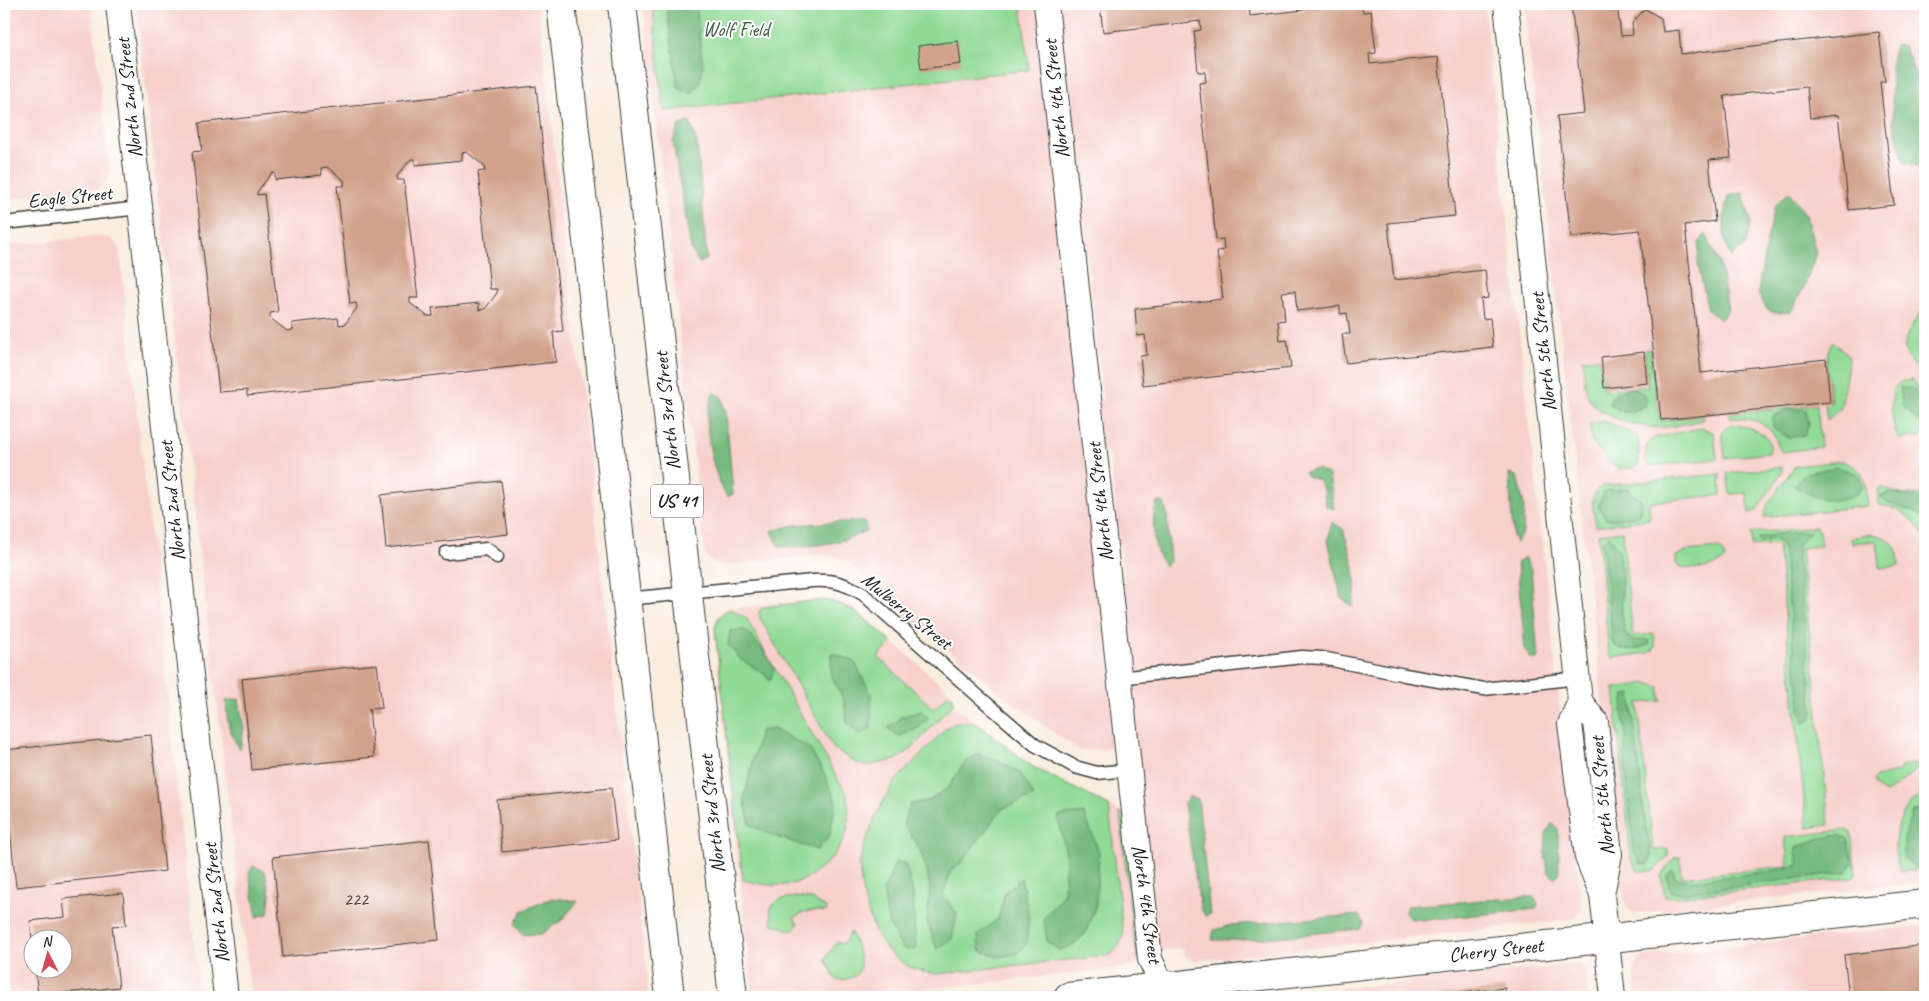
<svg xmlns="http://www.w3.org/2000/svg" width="1929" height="1001" viewBox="0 0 1929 1001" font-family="Caveat,sans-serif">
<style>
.built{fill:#f7d0cc;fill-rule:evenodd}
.green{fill:#91da96;stroke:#567b59}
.forest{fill:#74ba7f;stroke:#486b4e}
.building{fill:#d2a18b;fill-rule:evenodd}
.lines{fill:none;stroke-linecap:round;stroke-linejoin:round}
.lane-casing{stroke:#3d3b39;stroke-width:15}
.street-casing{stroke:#3d3b39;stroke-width:26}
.primary-casing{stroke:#3d3b39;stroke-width:30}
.highway-casing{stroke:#3d3b39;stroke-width:30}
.lane{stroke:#fff;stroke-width:12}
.street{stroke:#fff;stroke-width:24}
.primary{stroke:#fff;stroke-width:28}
.highway{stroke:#fff;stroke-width:28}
.labels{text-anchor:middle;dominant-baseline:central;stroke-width:4;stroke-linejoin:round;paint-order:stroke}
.number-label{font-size:18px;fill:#4a3d38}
.shield{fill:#fff;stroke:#606060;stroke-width:1}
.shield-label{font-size:19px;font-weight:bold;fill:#1c1c1c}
.park-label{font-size:20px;fill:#455e47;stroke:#fff}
.street-label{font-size:20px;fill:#1c1c1c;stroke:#fff}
</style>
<rect width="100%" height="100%" fill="#fff"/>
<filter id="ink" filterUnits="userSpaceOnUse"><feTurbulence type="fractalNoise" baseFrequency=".02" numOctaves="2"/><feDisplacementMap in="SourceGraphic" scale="10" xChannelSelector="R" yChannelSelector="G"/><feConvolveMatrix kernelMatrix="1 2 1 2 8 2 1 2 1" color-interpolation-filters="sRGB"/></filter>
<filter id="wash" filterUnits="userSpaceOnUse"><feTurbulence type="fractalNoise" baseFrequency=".0096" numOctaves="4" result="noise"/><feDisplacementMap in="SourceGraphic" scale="20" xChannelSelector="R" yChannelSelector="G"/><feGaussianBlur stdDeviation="1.12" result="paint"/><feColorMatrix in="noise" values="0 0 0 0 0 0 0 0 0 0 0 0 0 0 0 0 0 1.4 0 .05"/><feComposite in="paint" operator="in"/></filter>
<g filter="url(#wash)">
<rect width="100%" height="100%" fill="#f9eddf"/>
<g class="built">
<path d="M4,4H91L110,173L105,183L97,189L4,199Z"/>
<path d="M136,4H538L648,987V997H251Z"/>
<path d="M643,4H1038L1119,743L1103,749L1080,751L1017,706L899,609L847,561L837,557L819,555L722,565L713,563L705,555Z"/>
<path d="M1060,4H1484L1582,911L1574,919L1194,961L1187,958L1184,954L1183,948L1157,951L1121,638L1129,628L1110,456L1101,447L1097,406L1103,398Z"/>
<path d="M1524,4H1925V882L1645,912L1633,913L1627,908L1624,899Z"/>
<path d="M101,236L112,239L119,247L121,263L200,997H4V246ZM32,938H62V968H32Z"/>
<path d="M823,599L838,601L853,607L953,695V705L1033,766L1124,813L1140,961L1133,967L1126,968L850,997H754L752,990L714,630L716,619L721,612L730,608Z"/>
<path d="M1925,925V997H1637L1634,970L1636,963L1644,956Z"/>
<path d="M1580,964L1585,971L1588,997H1256Z"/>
</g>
<g class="green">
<path d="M652,4H1021L1029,70L664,111Z"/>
<path d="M1925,307V372H1920C1915,366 1909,360 1906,353C1900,337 1917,318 1925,307Z"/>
<path d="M1833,342L1843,350L1849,357L1841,408L1827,420L1825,404L1831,403C1830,387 1821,354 1833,342Z"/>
<path d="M1650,349L1660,421L1702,416L1703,420C1691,422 1678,426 1665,427C1644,430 1594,417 1587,394C1584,383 1584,370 1583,359L1599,358L1604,390L1648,386L1645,350Z"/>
<path d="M1911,380L1915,382L1919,395L1925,397V436L1899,439C1892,429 1887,390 1899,383C1902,381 1907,381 1911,380Z"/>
<path d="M1817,405L1821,447L1782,452C1777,447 1777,439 1773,434C1764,420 1746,418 1730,418L1728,414Z"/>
<path d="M1604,421L1637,436L1639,442L1638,465L1632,468L1619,469L1614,466L1592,442L1590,424Z"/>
<path d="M1733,425C1747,426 1776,433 1769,453L1725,458L1722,432L1728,426Z"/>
<path d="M1702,428L1714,433L1717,459L1650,466L1645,461L1646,448L1653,438Z"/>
<path d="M1842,461C1867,469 1865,483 1868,506L1764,517L1768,504L1795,466Z"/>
<path d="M1782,467V472L1756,511L1749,513L1747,493L1730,494L1727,473Z"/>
<path d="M1720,474L1721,495L1649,502L1650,519L1596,526C1594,512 1588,495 1602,486Z"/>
<path d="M1880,487L1904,495L1925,494V538C1915,520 1901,507 1879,505L1878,489Z"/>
<path d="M1817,527L1819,532L1821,546L1801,548L1829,825L1807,828L1778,544L1752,546L1751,533Z"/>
<path d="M1622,531L1633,636L1654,634L1655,648L1649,653L1612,658L1609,654L1598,534Z"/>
<path d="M1872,534C1893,538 1898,545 1899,566L1880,568L1877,541L1852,543L1851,538Z"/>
<path d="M1720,548L1725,558C1719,569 1685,572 1676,564V556L1686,551Z"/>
<path d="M823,600C855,605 868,622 892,642L878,657L934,709L948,694L953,696V704L909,751L896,760L866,766L854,762L833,748L760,618L759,611L763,607Z"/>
<path d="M730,609L746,618L847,795C849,808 849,821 846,833C841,853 815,877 796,883C779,888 760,884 743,880L715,629C717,618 720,614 730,609Z"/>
<path d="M1647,683L1659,687L1661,701L1638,703L1653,850L1668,849V856L1654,871H1638L1631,859L1614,688Z"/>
<path d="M966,722L978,724L1033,767L1109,806L1123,935L1120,944L1113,953L1104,956L936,974C907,971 884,954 873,926C866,907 859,885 860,863C862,844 884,796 896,780C900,775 905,771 910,766C922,754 934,741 946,728L956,723Z"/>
<path d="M1912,764H1919L1914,772L1887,793C1881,791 1875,788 1873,781L1876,777L1898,772L1901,767Z"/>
<path d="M1925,791V869L1901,872C1887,843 1899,807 1925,791Z"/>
<path d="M1120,813L1127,820L1138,959L1132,928Z"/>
<path d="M1846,830L1851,832L1856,874L1853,878L1676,897L1665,896L1661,876L1674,858L1680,857L1682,877L1788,866L1785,837Z"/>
<path d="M797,897L812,899L827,909L826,912C813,910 804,910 794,918L798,924L793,931L773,924L770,910C775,898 786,898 797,897Z"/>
<path d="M851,932C860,954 871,981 836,980L825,959L837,942L843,944Z"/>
</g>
<g class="forest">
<path d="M666,4H696L703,66L700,83L691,94L678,87Z"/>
<path d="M1895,45L1905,47L1920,89L1923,161L1919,168L1904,162L1893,123L1891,61Z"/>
<path d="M690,122L697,144L707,259L699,263L691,249L673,142L679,125Z"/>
<path d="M1789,192L1806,215L1816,253L1804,287L1791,312L1774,313L1766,308L1758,292L1766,245L1775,206Z"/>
<path d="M1743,193L1751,221L1745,246L1731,257C1721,236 1722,218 1728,196Z"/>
<path d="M1706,234L1720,265L1728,310L1720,320L1708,310L1698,264L1699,243Z"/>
<path d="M1900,387L1914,389L1921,405L1925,407V428L1902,405Z"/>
<path d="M1633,388L1646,395L1645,406C1627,415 1625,415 1609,403L1615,393Z"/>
<path d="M713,393L721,396L726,412L733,494L727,497C714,476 708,446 707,421C707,412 711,402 713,393Z"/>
<path d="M1789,409L1806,410L1809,425L1805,435L1789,438L1773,428V416Z"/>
<path d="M1836,467L1858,474L1862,487C1849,510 1810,499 1794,485L1806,473Z"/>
<path d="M1317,469L1329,475L1334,509L1326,506L1324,490L1318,480L1307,476L1304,472Z"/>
<path d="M1509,474L1517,476L1524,505L1523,532L1516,543L1513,536Z"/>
<path d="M1627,488L1642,501L1639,514C1628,518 1618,520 1606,519L1598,506L1605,491Z"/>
<path d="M1890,493L1925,499V520C1912,507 1892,509 1880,496Z"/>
<path d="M1157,502L1164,503L1167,515L1170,561L1165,566C1152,552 1151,520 1157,502Z"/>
<path d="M853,521L864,522L867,530C839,546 810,546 779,547L772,531L794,525Z"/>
<path d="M1332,522L1343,529C1351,556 1361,580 1352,607L1341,597L1328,540Z"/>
<path d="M1801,532L1810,533L1798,545V558L1813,713L1810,720L1804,722L1800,708L1783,549L1780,542L1772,539L1759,542L1758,538L1776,534Z"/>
<path d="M1609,536L1620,552L1622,581V615L1625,634L1633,640H1649L1650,644C1636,650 1626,653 1613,645L1602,541Z"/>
<path d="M1524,557L1531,569L1538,659H1531L1525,650L1517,563Z"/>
<path d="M746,630L767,655L774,669L770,681L763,673L740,659L728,645L730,631Z"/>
<path d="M831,653L854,661L871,694V729L859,735L847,723L844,701L831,675Z"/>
<path d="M1631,694L1646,828L1652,858L1648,865L1640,864L1634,851L1624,755L1626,735L1622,711L1625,695Z"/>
<path d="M239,699L244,729L240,749C228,731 227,722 226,701Z"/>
<path d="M921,711L929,718L917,729L900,736L893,733L888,728L901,717Z"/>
<path d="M774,729L809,748L824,773L836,802L830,835L817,850L774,836L750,825L744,798L760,731Z"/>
<path d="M978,754L997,759L1021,774L1034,796L1002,809L961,863L951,870L943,895L957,914L952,939L937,949L927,921L930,888L927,870L917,844L903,824L910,804L930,800L948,788L965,762Z"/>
<path d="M1189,797L1198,799L1210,914L1205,916L1200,906L1184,804Z"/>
<path d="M1921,809L1925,818V866L1914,867L1904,858V839L1912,811Z"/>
<path d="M1084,813L1099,852L1096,905L1085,934L1073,945L1059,950L1047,942L1044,918L1064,893L1066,854L1058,816Z"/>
<path d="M1552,823L1558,829L1559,874L1554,878L1548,872L1545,852L1546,834Z"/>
<path d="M1839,835L1847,838L1853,862L1847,872L1686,893L1672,892L1669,888L1667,875L1672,870L1676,878L1689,881L1772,871L1799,865L1795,848L1820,838Z"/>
<path d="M896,862L905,863L913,892L916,950L903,949L889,925L883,892Z"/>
<path d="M253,866L265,871L270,894L268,914L257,917L249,873Z"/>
<path d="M1021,878L1029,917L1026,944L1017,954L997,957L979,950L978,935L998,919L1005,892Z"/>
<path d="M1525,897H1534L1538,904L1536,909L1426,920L1411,919L1405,912L1407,906Z"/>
<path d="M552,898L578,901L562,920L541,934L524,935L515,924L522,911Z"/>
<path d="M1359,915L1363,923L1360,929L1246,940H1212L1214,930L1231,925Z"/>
</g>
<g id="blocks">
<g class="building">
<path d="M1100,4H1249L1250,16L1304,10V4H1362L1363,12L1371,11L1376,53L1369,54L1370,64L1438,57L1455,216L1388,223L1394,280L1485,270L1488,298L1481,299L1483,319L1490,318L1493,347L1346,363L1342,334H1350L1347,313L1340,314V306L1297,311L1295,291L1282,292L1285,320L1278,321L1280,341L1287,340L1291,368L1143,385L1140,356L1147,355L1145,335L1137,336L1135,309L1223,299L1217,251L1224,250L1223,239L1216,240L1199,83L1206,82L1205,72H1198L1194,31L1201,30L1200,21L1103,32Z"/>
<path d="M1571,4H1617L1621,36L1633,35L1632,23L1645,9L1661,18L1663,32L1679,30L1681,54L1879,32L1885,82H1880L1894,205L1849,210L1838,115L1810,118L1807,87L1724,96L1731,158L1709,160L1715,221L1685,225L1701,373L1826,359L1830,402L1661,420L1640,230L1571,237L1557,116L1584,113Z"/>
<path d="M958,41L961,64L921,69L918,46Z"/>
<path d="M536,86L563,331L553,332L556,362L247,396V390L219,392L192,152L202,151L199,123ZM467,152L484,166L485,171L478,172L490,289H497V293L485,309L479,310V303L432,308L433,316H427L410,303V298H418L404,180H398L397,176L411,159H415V165L462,160V153ZM327,167L344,180V186H337L350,304L356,303L357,308L345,324L339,325L338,318L292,323L293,330L287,331L270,318V313L278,312L264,194L257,195V192L271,174L275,173V180L322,175L321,168Z"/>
<path d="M1644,352L1647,383L1604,388L1601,357Z"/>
<path d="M501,481L508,534L386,548L381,495Z"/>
<path d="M377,664L382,708L369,709L374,757L252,770L242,679Z"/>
<path d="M151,735L165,871L16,887L4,768V750Z"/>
<path d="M611,788L617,840L502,852L497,800Z"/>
<path d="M429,840L439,940L283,957L273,857Z"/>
<path d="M123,893L126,925L112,926L119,987L38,996L35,968H62V938H32L30,921L65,917L63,899Z"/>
<path d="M1925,945V997H1849L1844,955Z"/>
<path d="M1505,988L1506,997H1436V996Z"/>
</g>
</g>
</g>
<g filter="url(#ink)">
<use href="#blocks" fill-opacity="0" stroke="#3d3b39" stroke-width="1"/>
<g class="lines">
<defs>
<g id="lane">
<path d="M4,223L140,208"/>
<path d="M446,553L487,549L497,557"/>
<path d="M626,599L812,581C834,580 844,583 863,594L977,695L1035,745L1075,767L1097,773L1130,770"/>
<path d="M1119,678L1302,657L1322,658L1405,675L1484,689L1578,678"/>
</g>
<g id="street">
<path d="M118,4L226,997"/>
<path d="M1046,4L1150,959L1163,987L1164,997"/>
<path d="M1506,4L1580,701L1570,724L1587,857L1602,895L1613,997"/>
<path d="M1580,701L1596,722L1610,854L1602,895"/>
</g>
<path id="primary" d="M1068,997L1925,904"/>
<g id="highway">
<path d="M561,4L670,997"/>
<path d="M622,4L733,997"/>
</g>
</defs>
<use href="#lane" class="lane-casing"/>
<use href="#street" class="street-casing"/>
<use href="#primary" class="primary-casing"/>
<use href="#highway" class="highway-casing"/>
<use href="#lane" class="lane"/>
<use href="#street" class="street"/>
<use href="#primary" class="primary"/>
<use href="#highway" class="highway"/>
</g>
</g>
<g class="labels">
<g class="number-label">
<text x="356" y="899">222</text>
</g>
<rect class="shield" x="651" y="484.5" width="52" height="33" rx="4"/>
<g class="shield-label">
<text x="677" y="501">US 41</text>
</g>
<g class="park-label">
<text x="736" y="29">Wolf Field</text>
</g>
<g class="street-label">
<text transform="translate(129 98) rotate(-96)">North 2nd Street</text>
<text transform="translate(1056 99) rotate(-96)">North 4th Street</text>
<text transform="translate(70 197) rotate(-6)">Eagle Street</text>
<text transform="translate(1543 352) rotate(-96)">North 5th Street</text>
<text transform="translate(667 411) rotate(-96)">North 3rd Street</text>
<text transform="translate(172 501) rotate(-96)">North 2nd Street</text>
<text transform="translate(1100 502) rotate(-96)">North 4th Street</text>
<text transform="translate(907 611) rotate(39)">Mulberry Street</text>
<text transform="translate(1602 796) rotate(-95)">North 5th Street</text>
<text transform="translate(712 814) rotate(-96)">North 3rd Street</text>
<text transform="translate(216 903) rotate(-96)">North 2nd Street</text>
<text transform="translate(1147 904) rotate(82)">North 4th Street</text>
<text transform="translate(1496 950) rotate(-6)">Cherry Street</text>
</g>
</g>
<rect width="1929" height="1001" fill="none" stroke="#fff" stroke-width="20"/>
<g transform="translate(48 954) rotate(354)"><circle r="24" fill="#ffffff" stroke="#a4a4a4"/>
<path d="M0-4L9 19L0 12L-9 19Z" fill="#d1495b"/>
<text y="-8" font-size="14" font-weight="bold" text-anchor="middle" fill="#1c1c1c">N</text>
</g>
</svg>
